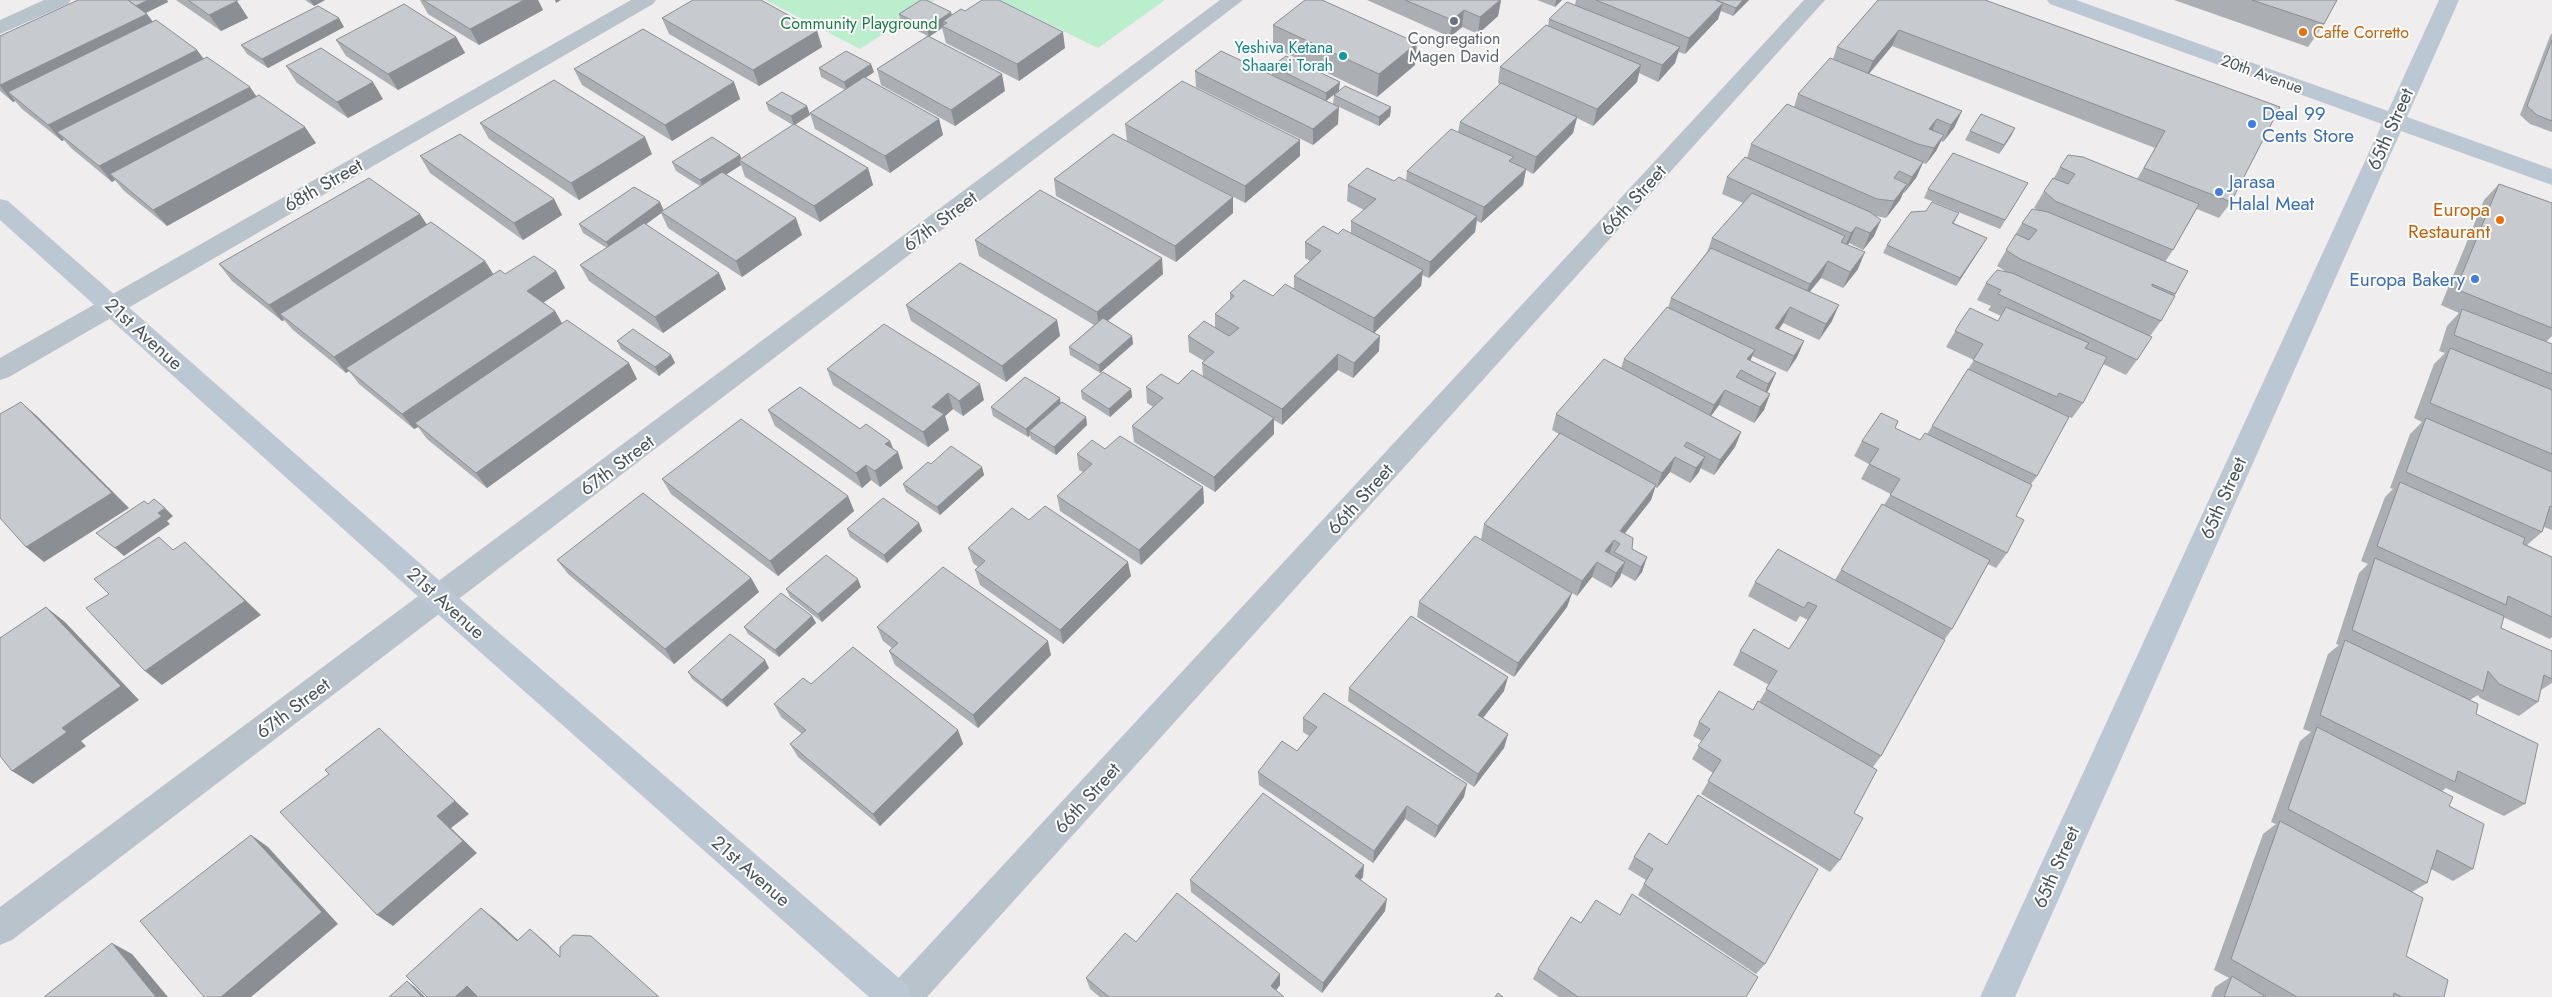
<svg xmlns="http://www.w3.org/2000/svg" width="2552" height="997" viewBox="0 0 2552 997" font-family="Jost,sans-serif">
<style>
.green{fill:#bec}
.lines{fill:none;stroke-linecap:round;stroke-linejoin:round}
.street{fill:#b9c3cb;fill-rule:evenodd}
.secondary{fill:#bbc7d2;fill-rule:evenodd}
.wall{fill:#abafb3}
.shaded-wall{fill:#8b8e92}
.building{fill:#c7cbd0;stroke:#8b8e92}
.worship-dot{fill:#6b7280;stroke:#fff;stroke-width:2}
.food-dot{fill:#e8710a;stroke:#fff;stroke-width:2}
.culture-dot{fill:#0f9aa8;stroke:#fff;stroke-width:2}
.shop-dot{fill:#3f7fe0;stroke:#fff;stroke-width:2}
.labels{text-anchor:middle;dominant-baseline:central;stroke-width:4;stroke-linejoin:round;paint-order:stroke}
.far-park-label{font-size:16px;fill:#177c44;stroke:#fff}
.far-food-label{font-size:16px;fill:#c56008;stroke:#fff;text-anchor:start}
.far-worship-label{font-size:16px;fill:#5b616d;stroke:#fff}
.far-culture-label{font-size:16px;fill:#0d838f;stroke:#fff;text-anchor:end}
.far-street-label{font-size:16px;fill:#46525b;stroke:#fff}
.shop-label{font-size:19px;fill:#366cbe;stroke:#fff;text-anchor:start}
.street-label{font-size:19px;fill:#46525b;stroke:#fff}
.food-label{font-size:19px;fill:#c56008;stroke:#fff;text-anchor:end}
</style>
<rect width="100%" height="100%" fill="#f0edee"/>
<g class="green">
<path d="M765,0H935L860,49Z"/>
<path d="M1000,0H1165L1098,48Z"/>
</g>
<g class="lines">
<g class="street">
<path d="M44,0H71L68,4L0,34V20Z"/>
<path d="M631,0H656L653,4L9,377L0,380V358Z"/>
<path d="M1220,0H1243L12,940L0,945V907Z"/>
<path d="M1804,0H1825L927,997H887L892,985Z"/>
</g>
<g class="secondary">
<path d="M2047,0H2076L2388,111L2439,0H2459L2407,117L2552,169V185L2401,131L2015,997H1980L2382,124L2050,4Z"/>
<path d="M0,199L8,201L482,618L907,985L912,997H869L462,636L0,220Z"/>
</g>
</g>
<g class="wall">
<path d="M78,0H167L168,2L146,13L153,22L256,97L316,143L167,226L123,190L115,180L112,182L71,148L64,140L62,141L22,109L15,101L13,102L0,91V36Z"/>
<path d="M176,0H240L237,1L248,18L221,31Z"/>
<path d="M305,0H325L314,6Z"/>
<path d="M420,0H538L543,10L479,45L428,14Z"/>
<path d="M1367,0H1501L1498,16L1478,34L1462,27L1450,37Z"/>
<path d="M1537,0H1562L1555,7Z"/>
<path d="M1576,0H1749L1733,16L1721,11L1718,19L1685,54L1678,52L1675,63L1658,82L1639,73L1637,82L1593,126L1577,118L1573,133L1533,174L1526,170L1523,185L1481,223L1477,221L1475,232L1429,278L1422,275L1421,286L1375,332L1379,351L1353,378L1338,370L1282,425L1274,420V434L1215,492L1134,442L1132,426L1153,407L1147,403L1146,387L1178,384L1203,377L1202,363L1204,361L1189,352L1188,336L1215,328V314L1230,301V293L1273,296L1294,289V276L1310,261L1305,258V242L1338,234L1351,233V221L1364,210L1347,201L1348,185L1406,181L1407,171L1458,132L1460,122L1500,84L1498,83L1500,67L1548,26L1549,19L1575,5Z"/>
<path d="M1878,0L2280,107L2231,202L2219,218L2197,209L2173,250L2165,262L2188,271L2161,321L2150,336L2137,360L2126,375L2103,364L2083,403L2072,418L2069,417L2037,476L2031,484L2016,516L2007,553L1996,568L1988,564L1952,629L1945,639L1881,756L1873,767L1854,813L1840,860L1830,872L1701,794L1713,773L1692,759L1702,741L1693,736L1699,722L1753,710L1759,702L1769,685L1733,665L1740,651L1789,649L1808,620L1800,616L1796,622L1748,596L1755,582L1835,580L1841,570L1884,505L1891,494L1861,479L1869,464L1854,456L1862,441L1898,421L1895,428L1920,440L1927,434L1974,360L1946,347L1961,321H1998L2001,316L1988,310L1991,306L1977,300L1986,283L2005,271L1997,266L2022,223L2038,210L2034,208L2044,191L2054,178L2060,167L2137,179L2155,148L1892,46L1869,74L1962,111L1954,128L1943,142L1941,141L1936,151L1926,164L1923,163L1916,178L1904,193H1903L1900,200L1886,218L1876,216L1874,236L1863,250L1849,243L1848,245L1858,269L1843,288L1821,278L1809,292L1832,321L1819,340L1783,323L1779,329L1804,341L1797,357L1787,372L1752,356L1750,361L1776,373L1769,389L1767,393L1770,394L1764,410L1754,423L1719,405L1711,416L1741,432L1735,447L1714,475L1700,468L1699,472L1690,483L1670,472L1657,488L1655,487L1651,500L1625,533L1632,549L1647,557L1642,572L1635,581L1621,573L1620,577L1611,588L1592,577L1577,596L1481,539L1484,524L1559,434L1552,430L1556,414L1621,368L1624,359L1668,308L1671,298L1707,252L1712,238L1743,203L1722,194L1727,177L1747,158L1751,144L1794,107L1798,94L1833,59L1837,47Z"/>
<path d="M2174,0H2337L2324,24L2308,47Z"/>
<path d="M965,11L1065,48L1019,81L946,43L942,28L929,36L1005,91L955,126L881,85L877,69L928,36L901,23L899,14L951,15Z"/>
<path d="M662,18L817,31L822,47L759,86L669,34Z"/>
<path d="M1273,25L1415,65L1377,97L1273,47Z"/>
<path d="M344,27L268,68L247,54L241,45Z"/>
<path d="M2552,33V132L2530,124L2520,115L2550,36Z"/>
<path d="M456,37L465,53L398,90L346,56L336,40Z"/>
<path d="M286,66L383,99L348,118L297,83Z"/>
<path d="M1272,66L1339,90L1391,107L1390,116L1379,126L1333,104L1334,95L1326,101L1338,124L1313,145L1196,87L1195,71L1272,75Z"/>
<path d="M819,68L874,72L865,78L939,119L943,135L890,173L815,129L810,113L845,90L821,77Z"/>
<path d="M574,69L734,82L740,99L672,141L582,85Z"/>
<path d="M766,103L807,106L810,115L795,125L868,168L873,185L820,222L745,177L741,165L726,174L802,235L742,277L668,228L661,213L646,224L726,289L663,333L589,281L580,265L607,248L583,233L579,224L664,210L700,186L676,171L672,162L740,155L741,159L793,125L769,111Z"/>
<path d="M480,123L652,154L579,200L489,139Z"/>
<path d="M1125,124L1300,156L1245,203L1127,141Z"/>
<path d="M2015,128L2011,136L1999,154L1965,140L1970,131Z"/>
<path d="M420,156L554,199L562,215L523,240L430,173Z"/>
<path d="M1054,179L1233,197V213L1176,262L1056,196Z"/>
<path d="M2499,184L2552,203V336L2546,342L2552,344V530L2544,527L2542,532L2527,545L2552,557V637L2550,639L2503,617L2501,628L2552,651V683L2541,690L2538,702L2519,716L2480,698L2478,695L2470,700L2476,714L2525,804L2504,816L2446,788L2442,791L2449,806L2473,869L2453,881L2431,869L2427,883L2412,892L2406,956L2444,997H2211L2215,987L2229,978L2214,970L2263,834L2276,824L2271,822L2300,741L2311,732L2303,729L2328,654L2339,645L2336,644L2359,573L2368,564L2361,561L2385,497L2393,489L2390,488L2410,434L2422,422L2414,418L2434,364L2445,353L2439,351L2447,326L2459,313L2441,305L2484,200Z"/>
<path d="M1928,189L2023,191L2000,229L1924,198Z"/>
<path d="M1959,213L1954,223L1987,238L1982,246L1956,286L1883,253L1887,245Z"/>
<path d="M427,225L485,261L493,274L556,271L565,288L543,302L555,311L562,323L637,379L487,488L427,439L418,427L414,429L359,384L349,371L346,373L293,330L284,320L282,321L232,281L219,264Z"/>
<path d="M975,240L1163,274L1108,321L1132,336L1133,344L1100,373L1070,355L1069,347L1094,325L979,256Z"/>
<path d="M906,305L1057,320L1060,336L1006,382L911,321Z"/>
<path d="M617,341L671,355L675,363L659,376L621,349Z"/>
<path d="M827,369L984,400L963,416L953,409L945,416L949,430L928,447L833,385Z"/>
<path d="M1131,389L1132,397L1110,417L1082,399L1081,391Z"/>
<path d="M1061,403L1086,417L1087,425L1056,455L1031,439L1030,435L1028,437L993,416L991,407Z"/>
<path d="M768,410L860,429L890,441L894,450L903,468L880,487L871,480L862,488L775,426Z"/>
<path d="M1105,449L1203,487L1204,503L1141,565L1060,511L1057,496L1083,472L1079,470L1077,454Z"/>
<path d="M931,464L982,467L984,475L940,515L906,492L903,484Z"/>
<path d="M662,479L848,496L854,511L778,576L671,494Z"/>
<path d="M1029,520L1131,576L1063,644L980,585L975,570L978,567L973,563L968,548Z"/>
<path d="M919,523L922,531L887,563L850,537L847,529Z"/>
<path d="M557,560L751,578L759,592L674,664L568,574Z"/>
<path d="M861,587L822,622L790,597L786,589Z"/>
<path d="M1572,593L1567,607L1514,677L1417,617L1419,602Z"/>
<path d="M812,616L816,623L779,657L748,634L744,627Z"/>
<path d="M877,627L1051,655L978,728L895,665L889,651L892,648L883,641Z"/>
<path d="M769,668L727,707L692,679L688,672Z"/>
<path d="M1349,688L1504,691L1483,718L1508,734L1504,748L1474,787L1348,701Z"/>
<path d="M774,704L958,730L963,744L880,826L798,757L790,744L802,734L781,717Z"/>
<path d="M1303,718L1464,797L1435,838L1405,819L1373,863L1259,785L1258,772L1297,751L1309,736L1303,732Z"/>
<path d="M1649,833L1765,964L1756,974L1638,895L1646,880L1628,869L1634,857Z"/>
<path d="M1363,877L1360,880L1385,911L1322,993L1191,892L1190,880Z"/>
<path d="M1620,915L1746,997H1559L1533,979L1538,969L1581,923Z"/>
<path d="M1136,942L1280,974V985L1276,990L1284,997H1100L1090,989L1086,978Z"/>
</g>
<g class="shaded-wall">
<path d="M148,0H167L168,2L139,16L133,7Z"/>
<path d="M310,0H325L314,6Z"/>
<path d="M524,0H538L543,10L479,45L470,29Z"/>
<path d="M555,0H561L556,3Z"/>
<path d="M1501,0L1498,16L1478,34L1480,17Z"/>
<path d="M1556,0H1562L1555,7Z"/>
<path d="M1743,0H1749L1733,16L1736,8Z"/>
<path d="M237,1L248,18L221,31L209,15Z"/>
<path d="M1723,3L1718,19L1685,54L1689,38Z"/>
<path d="M1464,10L1462,27L1450,37L1452,20Z"/>
<path d="M951,12L953,20L947,23L943,21L944,26H942V28L929,37L927,28Z"/>
<path d="M147,14L159,30L8,92L15,101L13,102L0,86V85Z"/>
<path d="M339,18L344,27L268,68L262,59Z"/>
<path d="M1899,30L1892,46L1866,77L1873,61Z"/>
<path d="M817,31L822,47L759,86L753,70Z"/>
<path d="M1063,32L1065,48L1019,81L1017,64Z"/>
<path d="M456,37L465,53L398,90L388,74Z"/>
<path d="M1417,43L1415,65L1377,97L1379,74Z"/>
<path d="M1680,47L1675,63L1658,82L1662,65Z"/>
<path d="M197,50L209,66L57,132L64,140L62,141L48,125Z"/>
<path d="M871,64L874,72L847,91L844,82Z"/>
<path d="M1641,65L1637,82L1593,126L1597,109Z"/>
<path d="M1002,74L1005,91L955,126L951,110Z"/>
<path d="M373,82L383,99L348,118L337,102Z"/>
<path d="M734,82L740,99L672,141L665,125Z"/>
<path d="M1340,82L1339,90L1326,101V93Z"/>
<path d="M250,87L261,103L110,174L115,180L112,182L99,166Z"/>
<path d="M807,106L810,115L794,125L791,116Z"/>
<path d="M1339,107L1338,124L1313,145V129Z"/>
<path d="M1391,107L1390,116L1379,126V117Z"/>
<path d="M1962,111L1954,128L1943,142L1951,125Z"/>
<path d="M1577,117L1573,133L1533,174L1536,157Z"/>
<path d="M939,119L943,135L890,173L885,156Z"/>
<path d="M1937,119L1930,136L1922,146L1929,129Z"/>
<path d="M305,127L316,143L167,226L153,210Z"/>
<path d="M2015,128L2011,136L1999,154L2004,145Z"/>
<path d="M1944,135L1936,151L1926,164L1934,148Z"/>
<path d="M645,137L652,154L579,200L571,183Z"/>
<path d="M1300,140V156L1245,203V186Z"/>
<path d="M740,155L743,163L739,160L741,165L704,189L700,180Z"/>
<path d="M1923,162L1916,178L1904,193L1912,177Z"/>
<path d="M868,168L873,185L820,222L814,206Z"/>
<path d="M1526,169L1523,185L1481,223L1484,207Z"/>
<path d="M1907,184L1900,200L1886,218L1894,201Z"/>
<path d="M1233,197V213L1176,262L1175,246Z"/>
<path d="M554,199L562,215L523,240L514,223Z"/>
<path d="M660,202L664,211L611,250L606,242Z"/>
<path d="M420,214L431,231L280,314L284,320L282,321L269,305Z"/>
<path d="M1477,216L1475,232L1429,278L1430,262Z"/>
<path d="M796,218L802,235L742,277L736,261Z"/>
<path d="M1881,220L1874,236L1863,250L1870,233Z"/>
<path d="M1856,227L1849,243L1844,249L1851,233Z"/>
<path d="M1987,238L1982,246L1956,286L1960,278Z"/>
<path d="M1865,252L1858,269L1843,288L1850,272Z"/>
<path d="M1162,258L1163,274L1099,328L1097,312Z"/>
<path d="M485,261L495,277L346,368L349,371L346,373L334,357Z"/>
<path d="M1828,261L1821,278L1803,300L1810,284Z"/>
<path d="M1423,270L1421,286L1373,334L1374,318Z"/>
<path d="M556,271L565,288L537,307L527,291Z"/>
<path d="M719,273L726,289L663,333L655,317Z"/>
<path d="M1839,305L1832,321L1819,340L1826,324Z"/>
<path d="M1790,307L1783,323L1769,344L1775,328Z"/>
<path d="M555,311L564,327L415,423L418,427L414,429L402,414Z"/>
<path d="M1057,320L1060,336L1006,382L1002,366Z"/>
<path d="M1132,336L1133,344L1100,373L1099,365Z"/>
<path d="M1380,336L1379,351L1353,378L1354,363Z"/>
<path d="M1804,341L1797,357L1787,372L1794,356Z"/>
<path d="M1755,350L1748,366L1747,359Z"/>
<path d="M1338,354V370L1282,425V409Z"/>
<path d="M671,355L675,363L659,376L655,367Z"/>
<path d="M629,363L637,379L487,488L476,473Z"/>
<path d="M1776,373L1769,389L1762,400L1768,384Z"/>
<path d="M980,384L984,400L963,416L959,401Z"/>
<path d="M1131,389L1132,397L1110,417L1109,409Z"/>
<path d="M1725,390L1719,405L1708,420L1714,405Z"/>
<path d="M948,393L953,409L945,416L949,430L928,447L923,432L932,407Z"/>
<path d="M1770,394L1764,410L1754,423L1760,407Z"/>
<path d="M1060,398L1061,406L1029,431L1030,435L1028,437L1026,429Z"/>
<path d="M21,402L38,417L129,508L44,562L26,547Z"/>
<path d="M1086,417L1087,425L1056,455L1054,447Z"/>
<path d="M1274,418V434L1215,492L1214,477Z"/>
<path d="M1741,432L1735,447L1714,475L1720,460Z"/>
<path d="M890,441L895,455L898,452L903,468L880,487L875,471L885,444Z"/>
<path d="M1675,457L1670,472L1657,488L1662,473Z"/>
<path d="M1705,457L1699,472L1690,483L1696,468Z"/>
<path d="M866,465L871,480L862,488L856,473Z"/>
<path d="M982,467L984,475L940,515L937,507Z"/>
<path d="M1656,485L1651,500L1618,542L1620,531Z"/>
<path d="M1203,487L1204,503L1141,565L1139,550Z"/>
<path d="M848,496L854,511L778,576L770,561Z"/>
<path d="M165,508L173,516L167,521L170,524L124,556L115,548L158,513Z"/>
<path d="M919,523L922,531L887,563L884,555Z"/>
<path d="M1614,540L1609,555L1600,566L1605,551Z"/>
<path d="M185,542L261,615L162,685L145,671Z"/>
<path d="M1647,557L1642,572L1635,581L1641,567Z"/>
<path d="M1128,562L1131,576L1063,644L1060,630Z"/>
<path d="M1597,562L1592,577L1577,596L1582,581Z"/>
<path d="M1625,562L1620,577L1611,588L1616,573Z"/>
<path d="M751,578L759,592L674,664L665,649Z"/>
<path d="M858,579L861,587L822,622L818,614Z"/>
<path d="M1572,593L1567,607L1514,677L1518,663Z"/>
<path d="M46,607L65,622L139,700L81,741L86,746L33,784L12,771L62,728Z"/>
<path d="M812,616L816,623L779,657L775,650Z"/>
<path d="M1048,641L1051,655L978,728L973,715Z"/>
<path d="M765,660L769,668L727,707L722,700Z"/>
<path d="M1508,677L1504,691L1475,728L1478,715Z"/>
<path d="M379,728L469,814L451,828L477,853L393,926L377,915Z"/>
<path d="M958,730L963,744L880,826L873,814Z"/>
<path d="M1508,734L1504,748L1474,787L1478,774Z"/>
<path d="M1467,784L1464,797L1435,838L1438,826Z"/>
<path d="M1407,806L1405,819L1373,863L1374,851Z"/>
<path d="M251,835L268,847L338,924L251,997H221Z"/>
<path d="M1364,865L1363,877L1354,888L1355,876Z"/>
<path d="M1387,899L1385,911L1322,993L1323,983Z"/>
<path d="M481,908L495,919L531,952L517,941Z"/>
<path d="M530,929L543,940L572,968L560,957Z"/>
<path d="M112,943L132,954L168,997H156Z"/>
<path d="M1280,974V985L1271,997V986Z"/>
<path d="M407,981L415,987L425,997H422Z"/>
<path d="M467,986L481,997H455Z"/>
</g>
<g class="building">
<path d="M78,0H128L147,14L0,85V36Z"/>
<path d="M128,0H148L136,6Z"/>
<path d="M188,0H236L237,1L209,15Z"/>
<path d="M423,0H524L470,29Z"/>
<path d="M693,0H761L817,31L753,70L662,18Z"/>
<path d="M921,0H926L951,12L927,28L899,14Z"/>
<path d="M982,0H999L1063,32L1017,64L942,26L947,23L943,21L961,9L965,11Z"/>
<path d="M1305,0H1322L1417,43L1379,74L1273,25Z"/>
<path d="M1405,0H1500L1480,17L1464,10L1452,20Z"/>
<path d="M1596,0H1715L1723,3L1689,38Z"/>
<path d="M1716,0H1743L1736,8Z"/>
<path d="M1878,0H1985L2280,107L2231,202L2144,168L2165,131L1899,30L1873,61L1837,47Z"/>
<path d="M2252,0H2337L2324,24Z"/>
<path d="M1567,2L1680,47L1662,65L1549,19Z"/>
<path d="M404,4L456,37L388,74L336,40Z"/>
<path d="M318,6L339,18L262,59L241,45Z"/>
<path d="M156,20L197,50L48,125L8,92Z"/>
<path d="M1546,25L1641,65L1597,109L1500,67Z"/>
<path d="M643,29L734,82L665,125L574,69Z"/>
<path d="M928,36L1002,74L951,110L877,69Z"/>
<path d="M2552,40V121L2537,115L2527,106Z"/>
<path d="M321,48L373,82L337,102L286,66Z"/>
<path d="M846,51L871,64L844,82L819,68Z"/>
<path d="M1221,51L1339,107L1313,129L1195,71Z"/>
<path d="M1286,56L1340,82L1326,93L1272,66Z"/>
<path d="M207,57L250,87L99,166L57,132Z"/>
<path d="M1830,58L1962,111L1951,125L1937,119L1929,129L1944,135L1934,148L1918,144L1798,94Z"/>
<path d="M864,77L939,119L885,156L810,113Z"/>
<path d="M554,80L645,137L571,183L480,123Z"/>
<path d="M1182,81L1300,140L1245,186L1125,124Z"/>
<path d="M1501,83L1577,117L1536,157L1460,122Z"/>
<path d="M1345,86L1391,107L1379,117L1334,95Z"/>
<path d="M782,92L807,106L791,116L766,103Z"/>
<path d="M259,95L305,127L153,210L110,174Z"/>
<path d="M1787,104L1923,162L1912,177L1899,171L1894,178L1907,184L1894,201L1877,199L1751,144Z"/>
<path d="M1981,114L2015,128L2004,145L1970,131Z"/>
<path d="M794,124L868,168L814,206L739,160Z"/>
<path d="M1451,129L1514,157L1509,161L1526,169L1484,207L1407,171Z"/>
<path d="M460,134L554,199L514,223L420,156Z"/>
<path d="M1113,134L1233,197L1175,246L1054,179Z"/>
<path d="M712,137L740,155L700,180L672,162Z"/>
<path d="M1953,153L2028,183L2005,220L1928,189Z"/>
<path d="M2068,155L2083,157L2199,204L2173,250L2055,201L2044,191L2053,178L2068,184L2075,174L2060,167Z"/>
<path d="M1745,157L1870,212L1881,220L1870,233L1856,227L1851,233L1727,177Z"/>
<path d="M1367,168L1394,181L1399,177L1477,216L1430,262L1351,221L1376,199L1348,185Z"/>
<path d="M722,172L796,218L736,261L661,212Z"/>
<path d="M369,178L420,214L269,305L219,264Z"/>
<path d="M2499,184L2552,203V328L2456,289Z"/>
<path d="M634,187L660,202L606,242L579,224Z"/>
<path d="M1040,190L1162,258L1097,312L975,240Z"/>
<path d="M1752,193L1845,236L1841,242L1865,252L1850,272L1828,261L1810,284L1712,238Z"/>
<path d="M1932,202L1959,213L1952,223L1987,238L1960,278L1887,245L1911,212L1926,211Z"/>
<path d="M2032,209L2048,212L2188,271L2175,294L2152,284V286L2175,296L2161,321L2020,259L2006,250L2016,234L2029,240L2037,230L2022,223Z"/>
<path d="M431,222L485,261L334,357L280,314Z"/>
<path d="M644,223L719,273L655,317L580,265Z"/>
<path d="M1323,226L1338,234L1343,229L1423,270L1374,318L1294,276L1321,251L1305,242Z"/>
<path d="M1711,248L1839,305L1826,324L1790,307L1775,328L1804,341L1794,356L1671,298Z"/>
<path d="M534,256L556,271L527,291L555,311L402,414L346,368L500,270L505,274Z"/>
<path d="M960,263L1057,320L1002,366L906,305Z"/>
<path d="M1997,270L2012,273L2152,337L2137,360L1998,294L2001,290L1986,283Z"/>
<path d="M1244,280L1273,296L1285,284L1380,336L1354,363L1338,354L1282,409L1202,363L1214,352L1188,336L1204,321L1229,336L1239,328L1215,314L1234,296L1230,293Z"/>
<path d="M1667,307L1755,350L1747,359L1776,373L1768,384L1741,370L1736,377L1770,394L1760,407L1725,390L1714,405L1624,359Z"/>
<path d="M2006,307L2089,343L2085,348L2107,357L2083,403L2059,393L2057,397L1973,360L1983,344L1955,331L1961,321L1970,308L1998,321Z"/>
<path d="M2462,309L2552,344V374L2454,335Z"/>
<path d="M1103,318L1132,336L1099,365L1069,347Z"/>
<path d="M567,320L629,363L476,473L415,423Z"/>
<path d="M884,324L980,384L959,401L948,393L932,407L944,414L923,432L827,369Z"/>
<path d="M633,329L671,355L655,367L617,341Z"/>
<path d="M2450,348L2552,390V454L2430,403Z"/>
<path d="M1604,359L1741,432L1720,460L1687,442L1684,446L1705,457L1696,468L1675,457L1662,473L1556,414Z"/>
<path d="M1968,369L2069,417L2037,476L1932,426Z"/>
<path d="M1192,370L1274,418L1214,477L1132,426L1163,398L1146,387L1161,374L1178,384Z"/>
<path d="M1103,372L1131,389L1109,409L1081,391Z"/>
<path d="M1025,377L1060,398L1026,429L991,407Z"/>
<path d="M800,387L860,429L866,424L890,441L885,444L898,452L875,471L866,465L856,473L768,410Z"/>
<path d="M21,402L112,493L26,547L0,518V414Z"/>
<path d="M1062,402L1086,417L1054,447L1029,431Z"/>
<path d="M1881,413L1898,421L1895,428L1920,440L1925,433L2032,485L2016,516L2024,520L2007,553L1890,495L1900,479L1869,464L1879,449L1862,441Z"/>
<path d="M2426,418L2552,472V507L2550,506L2542,532L2406,472Z"/>
<path d="M741,419L848,496L770,561L662,479Z"/>
<path d="M1560,433L1656,485L1620,531L1633,538L1632,549L1647,557L1641,567L1614,552L1620,544L1614,540L1605,551L1625,562L1616,573L1597,562L1582,581L1484,524Z"/>
<path d="M1120,436L1203,487L1139,550L1057,496L1092,464L1077,454L1092,440L1105,449Z"/>
<path d="M951,446L982,467L937,507L903,484L928,462L931,464Z"/>
<path d="M2400,482L2525,538L2523,544L2552,557V617L2508,596L2506,605L2377,546Z"/>
<path d="M643,493L751,578L665,649L557,560Z"/>
<path d="M883,498L919,523L884,555L847,529Z"/>
<path d="M154,499L165,508L158,513L162,516L115,548L96,533L144,501L148,504Z"/>
<path d="M1882,504L1990,560L1952,629L1841,570Z"/>
<path d="M1045,506L1128,562L1060,630L975,570L985,561L968,548L1012,508L1029,520Z"/>
<path d="M1475,536L1572,593L1518,663L1419,602Z"/>
<path d="M159,537L173,550L185,542L245,601L145,671L86,608L109,594L94,579Z"/>
<path d="M1778,549L1945,640L1881,756L1766,689L1777,671L1740,651L1754,629L1789,649L1817,606L1808,602L1804,608L1755,582Z"/>
<path d="M826,555L858,579L818,614L786,589Z"/>
<path d="M2375,558L2504,616L2501,628L2552,651V679L2544,675L2538,702L2499,684L2488,671L2483,691L2352,630Z"/>
<path d="M943,567L1048,641L973,715L889,651L898,643L877,627Z"/>
<path d="M781,593L812,616L775,650L744,627Z"/>
<path d="M46,607L121,686L62,728L67,732L12,771L0,756V638Z"/>
<path d="M1411,616L1508,677L1478,715L1508,734L1478,774L1349,688Z"/>
<path d="M730,634L765,660L722,700L688,672Z"/>
<path d="M2345,640L2478,704L2476,714L2538,744L2525,804L2458,771L2455,782L2320,715Z"/>
<path d="M853,647L958,730L873,814L790,744L806,730L774,704L803,678L811,684Z"/>
<path d="M1719,691L1753,710L1758,701L1877,770L1854,813L1863,818L1840,860L1708,781L1721,760L1698,746L1710,729L1699,722Z"/>
<path d="M1324,693L1467,784L1438,826L1407,806L1374,851L1258,772L1282,741L1297,751L1317,727L1303,718Z"/>
<path d="M2317,727L2453,797L2449,806L2484,824L2473,869L2437,850L2427,883L2288,809Z"/>
<path d="M379,728L455,801L437,816L463,841L377,915L280,812L329,774L325,770Z"/>
<path d="M1263,793L1364,865L1355,876L1387,899L1323,983L1190,880Z"/>
<path d="M1698,795L1818,869L1765,964L1644,884L1653,869L1634,857L1649,833L1667,845Z"/>
<path d="M2280,821L2423,898L2406,956L2448,980L2444,997H2402L2394,993L2393,997H2297L2231,959Z"/>
<path d="M251,835L322,912L221,997H204L140,921Z"/>
<path d="M1177,893L1280,974L1271,986L1284,997H1109L1086,978L1125,933L1136,942Z"/>
<path d="M1632,894L1758,977L1746,997H1578L1538,969L1571,917L1581,923L1596,900L1620,915Z"/>
<path d="M481,908L517,941L530,929L560,957V947L573,935L591,936L659,997H478L467,986L455,997H427L406,976Z"/>
<path d="M112,943L156,997H44Z"/>
<path d="M2232,976L2266,997H2224Z"/>
<path d="M407,981L422,997H389Z"/>
<path d="M1498,993L1503,997H1495Z"/>
</g>
<circle class="worship-dot" cx="1454" cy="21" r="5"/>
<g class="food-dot">
<circle cx="2303" cy="32" r="5"/>
<circle cx="2500" cy="220" r="5"/>
</g>
<circle class="culture-dot" cx="1343" cy="56" r="5"/>
<g class="shop-dot">
<circle cx="2252" cy="124" r="5"/>
<circle cx="2219" cy="192" r="5"/>
<circle cx="2475" cy="279" r="5"/>
</g>
<g class="labels">
<g class="far-park-label">
<text x="859" y="23">Community Playground</text>
</g>
<g class="far-food-label">
<text x="2313" y="32">Caffe Corretto</text>
</g>
<g class="far-worship-label">
<text x="1454" y="38">Congregation<tspan x="1454" dy="18">Magen David</tspan></text>
</g>
<g class="far-culture-label">
<text x="1333" y="47">Yeshiva Ketana<tspan x="1333" dy="18">Shaarei Torah</tspan></text>
</g>
<g class="far-street-label">
<text transform="translate(2262 74) rotate(20)">20th Avenue</text>
</g>
<g class="shop-label">
<text x="2262" y="113">Deal 99<tspan x="2262" dy="22">Cents Store</tspan></text>
<text x="2229" y="181">Jarasa<tspan x="2229" dy="22">Halal Meat</tspan></text>
<text x="2465" y="279" text-anchor="end">Europa Bakery</text>
</g>
<g class="street-label">
<text transform="translate(2390 129) rotate(-66)">65th Street</text>
<text transform="translate(323 185) rotate(-30)">68th Street</text>
<text transform="translate(1633 200) rotate(-48)">66th Street</text>
<text transform="translate(940 221) rotate(-37)">67th Street</text>
<text transform="translate(144 334) rotate(42)">21st Avenue</text>
<text transform="translate(617 465) rotate(-37)">67th Street</text>
<text transform="translate(2223 498) rotate(-66)">65th Street</text>
<text transform="translate(1360 499) rotate(-48)">66th Street</text>
<text transform="translate(446 603) rotate(42)">21st Avenue</text>
<text transform="translate(293 708) rotate(-37)">67th Street</text>
<text transform="translate(1087 798) rotate(-48)">66th Street</text>
<text transform="translate(2056 867) rotate(-66)">65th Street</text>
<text transform="translate(751 871) rotate(41)">21st Avenue</text>
</g>
<g class="food-label">
<text x="2490" y="209">Europa<tspan x="2490" dy="22">Restaurant</tspan></text>
</g>
</g>
</svg>
